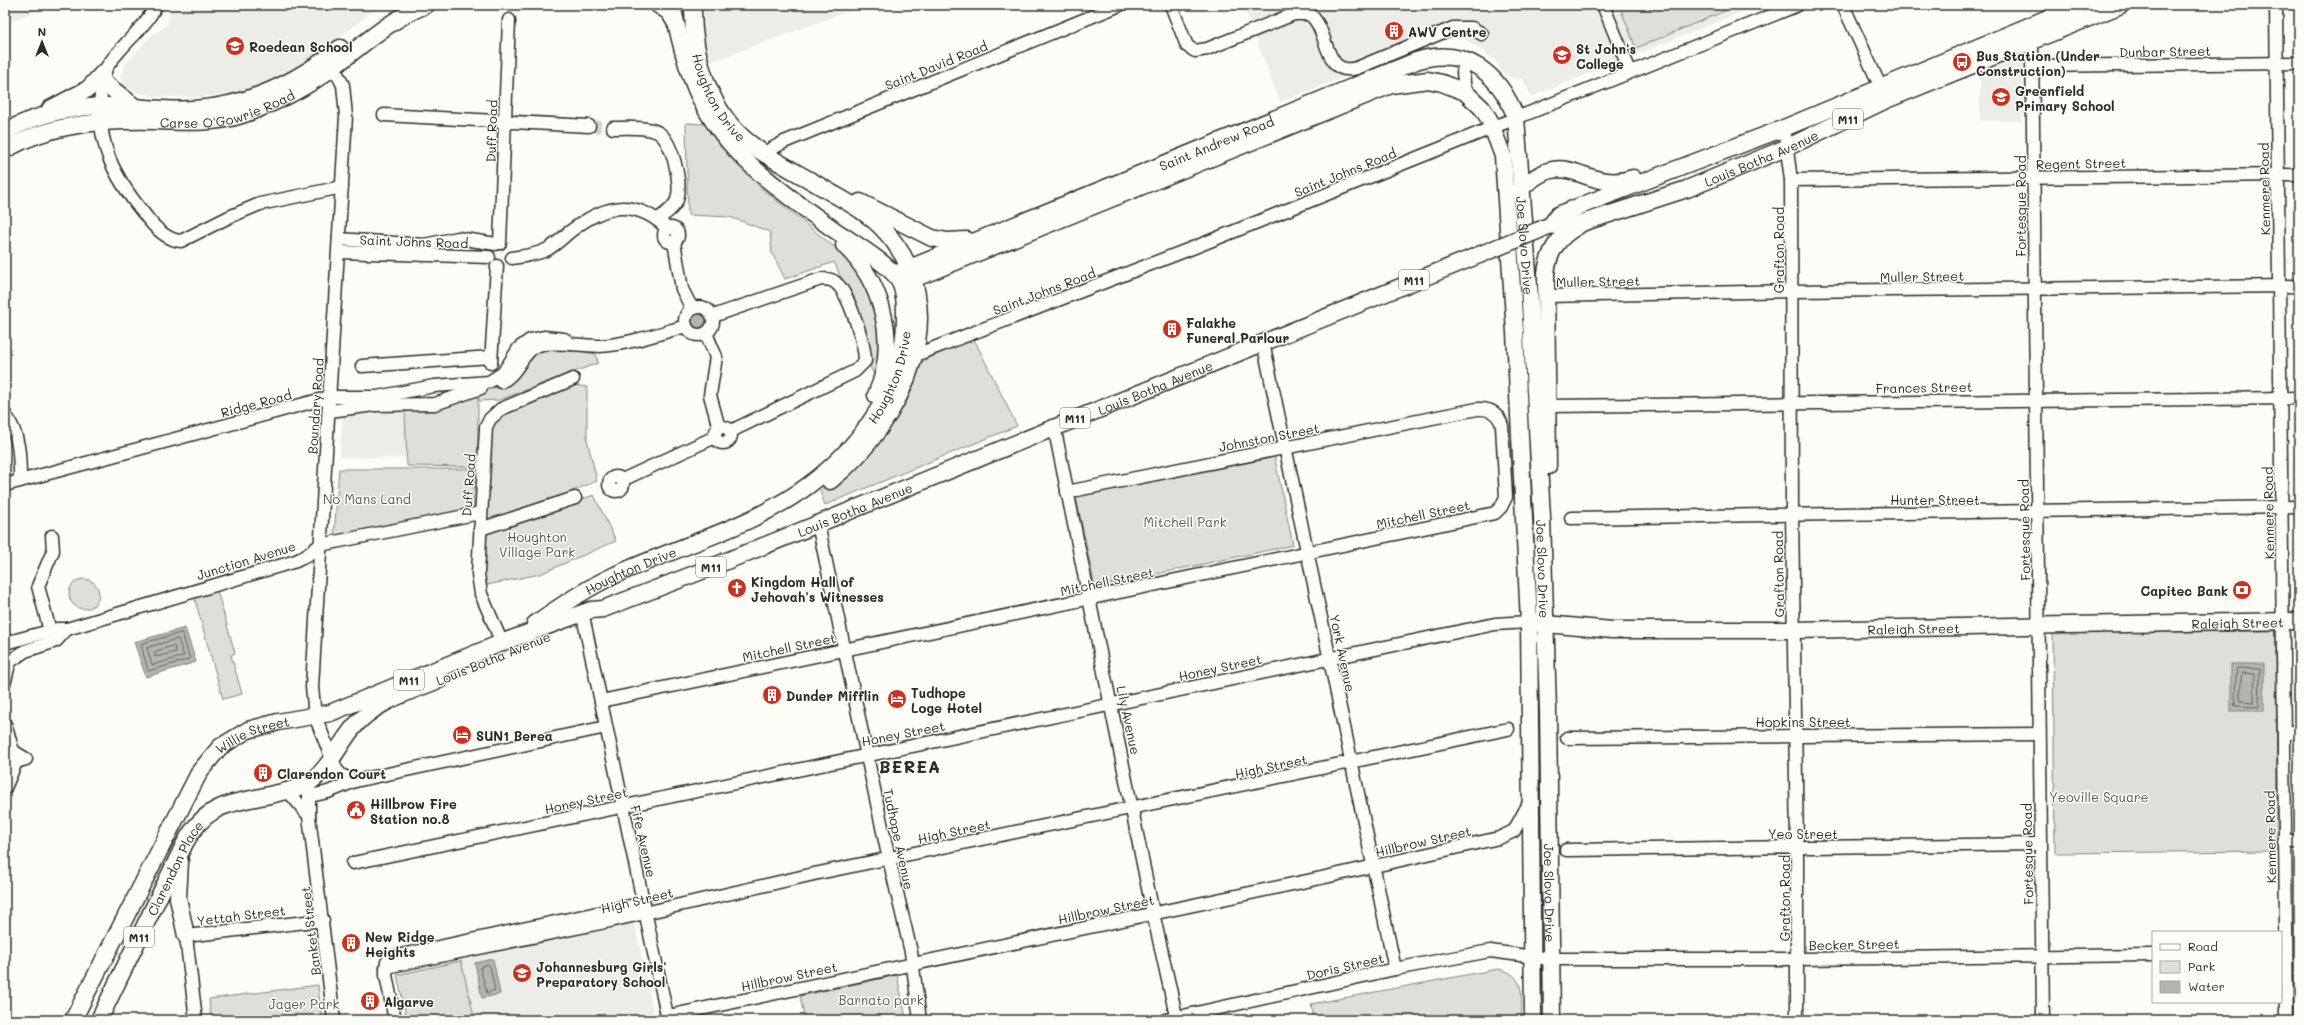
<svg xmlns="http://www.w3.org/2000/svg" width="2304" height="1025" viewBox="0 0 2304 1025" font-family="Mali,sans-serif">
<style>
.built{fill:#edece8}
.green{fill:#dfdeda;stroke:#858482}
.water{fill:#b5b4b1;stroke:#7e7d7b}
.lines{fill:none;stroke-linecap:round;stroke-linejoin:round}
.shore{stroke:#626261;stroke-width:1}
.minor-tunnel{stroke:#d3d2ce;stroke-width:12;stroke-dasharray:12 6;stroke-linecap:butt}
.minor-casing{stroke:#2b2b2b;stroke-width:15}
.major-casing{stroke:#2b2b2b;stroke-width:19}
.minor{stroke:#fdfcf7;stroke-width:12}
.major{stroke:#fdfcf7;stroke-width:16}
.major-bridge-casing{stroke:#2b2b2b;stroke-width:19;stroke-linecap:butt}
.major-bridge{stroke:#fdfcf7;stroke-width:16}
.labels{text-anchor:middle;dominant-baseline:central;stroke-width:3;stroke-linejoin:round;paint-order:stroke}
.shield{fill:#fdfcf7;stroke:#6a6a68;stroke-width:1}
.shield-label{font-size:12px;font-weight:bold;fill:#2b2b2b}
.poi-label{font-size:13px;font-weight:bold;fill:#2b2b2b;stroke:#fdfcf7;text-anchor:start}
.street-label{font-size:13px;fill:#2b2b2b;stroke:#fdfcf7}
.park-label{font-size:13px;fill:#585857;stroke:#fdfcf7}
.district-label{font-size:17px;font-weight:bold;letter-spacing:1px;fill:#2b2b2b;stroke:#fdfcf7}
</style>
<rect width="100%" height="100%" fill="#fdfcf7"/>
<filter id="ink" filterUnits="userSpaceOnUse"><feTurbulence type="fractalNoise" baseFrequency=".025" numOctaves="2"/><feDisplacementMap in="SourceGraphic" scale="8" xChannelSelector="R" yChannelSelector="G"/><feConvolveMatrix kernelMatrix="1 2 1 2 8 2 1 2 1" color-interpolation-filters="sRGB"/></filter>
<g filter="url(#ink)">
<g class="built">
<path d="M5,5H53L5,23Z"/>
<path d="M171,5H381L318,54L277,80L242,93L198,97H159L127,90L122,85L120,78L125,65L150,37L167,25Z"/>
<path d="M704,5H865L708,63L703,35Z"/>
<path d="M1243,5H1759L1531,97L1523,78L1516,79L1507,76L1501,71L1495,60L1456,33L1280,102Z"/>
<path d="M2023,57L2022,121H1980V74Z"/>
<path d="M343,410H405L406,458L340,457Z"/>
<path d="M634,921L655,1020H407L397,975L402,970Z"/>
<path d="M5,1008L29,1020H5Z"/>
</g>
<g class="green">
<path d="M1619,5H1739L1636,48Z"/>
<path d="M686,123L705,124L761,188L847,257L872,294L880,349L875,376L871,369L868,337L834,262L785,279L772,253L770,232L730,217L688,215Z"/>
<path d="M973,337L1017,426L825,505L820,491C843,475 884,436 899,413C902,408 906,403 908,398C915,382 909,373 925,360Z"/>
<path d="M544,345L596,354L598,363L499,400L479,401V391L502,384Z"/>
<path d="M574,385L587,387V439L597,481L546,502L484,523L491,425L502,414Z"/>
<path d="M478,393V467L407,466L405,410Z"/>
<path d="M1274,455L1293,545L1095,587L1076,497Z"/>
<path d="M339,469H475L473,508L334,536Z"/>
<path d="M594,495L616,541L540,574L487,585L481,558L487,531Z"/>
<circle cx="84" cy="594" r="15"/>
<path d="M216,587L235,653L231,655L242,694L223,699L193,593Z"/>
<path d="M2276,631L2277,851L2055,853L2053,633Z"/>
<path d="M461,961L474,1016L455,1020H407L397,975Z"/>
<path d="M1498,969C1526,973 1522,998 1521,1020H1314L1311,1004Z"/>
<path d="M897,975L906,1018L897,1020H805L800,996Z"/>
<path d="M318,985L322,1020H211L209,999Z"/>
</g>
<g class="water">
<circle cx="699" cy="321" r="12"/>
<path d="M185,628L196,662L146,677L134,642Z"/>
<rect x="2231" y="664" width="33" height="47"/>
<path d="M493,959L500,994L482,998L475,963Z"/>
</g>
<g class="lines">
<g class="shore">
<path d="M182,633L190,659L148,671L141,644Z"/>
<path d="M178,639L184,656L152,665L147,648Z"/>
<path d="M174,646L176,652L155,657V652Z"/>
<path d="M2237,668L2260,669L2259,707L2235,706Z"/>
<path d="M2242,673L2255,674L2254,702L2240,701Z"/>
<path d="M488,964L490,966L495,990L487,993L480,968Z"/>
</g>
<path class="minor-tunnel" d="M589,126L613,128"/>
<defs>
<g id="minor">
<path d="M156,5C144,31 117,47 104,72C101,78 102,87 101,93C96,144 114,177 145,215C154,227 166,240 181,241L229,217L260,204L342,187"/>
<path d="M1171,5L1187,46L1195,51L1207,49L1294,14H1309C1330,28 1322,78 1357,68L1453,28H1472L1482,34"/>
<path d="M1603,5L1630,71"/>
<path d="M1843,5L1881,88"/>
<path d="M2276,5L2287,1020"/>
<path d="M2032,40L2043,1020"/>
<path d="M330,60L343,85L346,116L312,687L315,716L336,769L341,775L355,781"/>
<path d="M2032,66L2299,63"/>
<path d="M1465,92L1463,72L1466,60"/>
<path d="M384,115L589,126"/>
<path d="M613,128C626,128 648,126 659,133C673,143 682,184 677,200C674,208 665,214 658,219"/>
<path d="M1784,128L1791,180L1792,514L1797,847V1020"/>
<path d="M764,153L784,142L1120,5"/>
<path d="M1791,180L2299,175"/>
<circle cx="671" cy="235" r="7"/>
<path d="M339,239L424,245L458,238L496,244"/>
<path d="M674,242L682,289L692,309"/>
<path d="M500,243L509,20"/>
<path d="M339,252L489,257"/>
<path d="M512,258C524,256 537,255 548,249C557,244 564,236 572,230C606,204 635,198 668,229"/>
<path d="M1546,296L1792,291L2299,286"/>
<circle cx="699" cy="321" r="14"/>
<path d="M713,316L821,279C827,279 832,279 836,283C849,293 865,345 865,361L855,371L731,431"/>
<path d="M706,333L716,357L710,395L719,428"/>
<path d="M1263,342L1395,969"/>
<path d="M908,358L1195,247L1798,5"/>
<path d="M491,363L497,266"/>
<path d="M362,366L491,357"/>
<path d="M501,382C519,373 522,352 536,346C547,340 585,346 600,346C629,344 658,334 686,326"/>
<path d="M1548,406L2299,398"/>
<path d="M330,411L374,405L435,404L481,388"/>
<path d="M5,414C20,435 20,457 20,481"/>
<path d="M1054,426L1153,913L1177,1020"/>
<circle cx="723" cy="435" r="8"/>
<circle cx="616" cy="484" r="7"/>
<path d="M622,480L715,437"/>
<path d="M5,485L330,397H377L434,386L489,382L503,373L519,348L530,340L544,337L564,339L571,344"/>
<path d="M1571,518L2299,507"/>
<path d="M818,524L886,846L911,952L920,1020"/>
<path d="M480,529L575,498"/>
<path d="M584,621L668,1020"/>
<path d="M50,631L38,586L53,551L52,536"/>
<path d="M5,643L57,629H67L296,561L306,556L320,545L480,513"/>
<path d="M502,643L481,594L478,574L486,427L490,419L501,409L573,379"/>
<path d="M5,665L25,651L56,641L67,629"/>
<path d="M5,681L9,664L6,658"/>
<path d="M601,701L1495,513L1501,507L1506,497L1502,426C1499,413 1490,408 1477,409L1067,492"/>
<path d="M5,724L13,751L26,759L16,762L8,755L5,748"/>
<path d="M2284,732H2299"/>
<path d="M1567,738L2039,734"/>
<path d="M5,788L16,762"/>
<path d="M309,788V816L334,1020"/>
<path d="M288,791L309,816"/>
<path d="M310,796L328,792L355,781L606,727"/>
<path d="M2284,842H2299"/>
<path d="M1566,850L2040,844"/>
<path d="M353,863L1495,624L1529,622"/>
<path d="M386,968L387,962L392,957L644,903"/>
<path d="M668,1016L1321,878L1499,838L1514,831L1529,803"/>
<path d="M196,1020L186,936L323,920"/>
<path d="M395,1020L386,975V970L391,966L610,921L814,874L1508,729"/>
<path d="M1165,1020L1395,969L1490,951L1550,959H1798L2153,955"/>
</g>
<g id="major">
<path d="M658,5L669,12L675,22"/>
<path id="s1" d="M693,5C692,55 710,114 752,145C774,162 801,174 825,189C845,201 866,211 882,228C959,307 903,423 830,481"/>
<path d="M102,81L135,107"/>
<path d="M50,109L88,89L103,73"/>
<path d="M5,132C37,113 79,105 116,106C142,107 168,111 194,109C249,106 297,82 340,48"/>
<path id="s2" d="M5,150C50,123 103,120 155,121C184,122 215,124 242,115C273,104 302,90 328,71C361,47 388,20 426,5"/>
<path d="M1517,193C1567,140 1583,195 1633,178"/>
<path d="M860,202L932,238L947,241L967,240"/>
<path d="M1551,225L1558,215L1580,206L1784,128L2079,5"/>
<path id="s3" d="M1537,231L1551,225L1563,228L1585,222L1687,189L1788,147L1886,100L2121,5"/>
<path d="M844,245C883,283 899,343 876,395"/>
<path id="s4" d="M895,274L1416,61C1465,45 1500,74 1516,118L1529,285L1542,517L1548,710L1552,1020"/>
<path d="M901,284L1391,85L1428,80L1442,83L1465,92L1482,108L1489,119L1503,156L1515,332L1529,622L1533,1020"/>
<path d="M1548,466L1546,273C1549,251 1558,237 1578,226"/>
<path id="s5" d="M1535,623L1612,630H1793L2299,621"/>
<path id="s6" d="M535,624C560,606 585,589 613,576C678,546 751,528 809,485C861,446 905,386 905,319C905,306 905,290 898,279C889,264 849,240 833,229C782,192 728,156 700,98C686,69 679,36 672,5"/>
<path d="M180,861L178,898L186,936"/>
<path id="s7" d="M73,1020L200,771L220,747L248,730L278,722L330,713L506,641L591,610L603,609L702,571L1479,255"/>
<path id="s8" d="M99,1020L185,843C208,800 235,804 278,793C288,791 301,788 310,782C328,770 339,745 353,728C374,702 409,692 439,680"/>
</g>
</defs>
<use href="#minor" class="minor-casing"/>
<use href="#major" class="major-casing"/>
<use href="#minor" class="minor"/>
<use href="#major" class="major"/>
<defs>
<path id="major-bridge" d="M1479,255L1537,231"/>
</defs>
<use href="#major-bridge" class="major-bridge-casing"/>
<use href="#major-bridge" class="major-bridge"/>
</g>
</g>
<defs>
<symbol id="building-disc" viewBox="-11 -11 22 22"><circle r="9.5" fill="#c8321e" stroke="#fdfcf7"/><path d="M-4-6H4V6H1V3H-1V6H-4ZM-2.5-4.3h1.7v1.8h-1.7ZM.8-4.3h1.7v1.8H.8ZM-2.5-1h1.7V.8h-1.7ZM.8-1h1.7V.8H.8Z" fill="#fff"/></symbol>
<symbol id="school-disc" viewBox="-11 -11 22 22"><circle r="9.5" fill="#c8321e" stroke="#fdfcf7"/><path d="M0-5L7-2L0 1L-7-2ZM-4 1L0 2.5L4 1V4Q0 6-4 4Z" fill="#fff"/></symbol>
<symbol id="bus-disc" viewBox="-11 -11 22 22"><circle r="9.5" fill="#c8321e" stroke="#fdfcf7"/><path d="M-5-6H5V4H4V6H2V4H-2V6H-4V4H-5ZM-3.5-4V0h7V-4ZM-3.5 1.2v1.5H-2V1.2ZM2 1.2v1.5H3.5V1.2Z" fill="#fff"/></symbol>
<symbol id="church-disc" viewBox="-11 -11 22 22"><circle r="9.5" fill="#c8321e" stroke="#fdfcf7"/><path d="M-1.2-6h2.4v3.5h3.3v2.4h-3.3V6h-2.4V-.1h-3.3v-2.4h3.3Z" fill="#fff"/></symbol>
<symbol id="bank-disc" viewBox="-11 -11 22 22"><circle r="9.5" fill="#c8321e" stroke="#fdfcf7"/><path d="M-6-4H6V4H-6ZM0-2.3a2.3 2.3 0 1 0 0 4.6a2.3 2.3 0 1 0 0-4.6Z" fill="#fff"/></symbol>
<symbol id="hotel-disc" viewBox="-11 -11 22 22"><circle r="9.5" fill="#c8321e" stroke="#fdfcf7"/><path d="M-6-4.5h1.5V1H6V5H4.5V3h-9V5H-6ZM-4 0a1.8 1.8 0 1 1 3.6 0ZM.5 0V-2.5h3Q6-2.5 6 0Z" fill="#fff"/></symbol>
<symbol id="civic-disc" viewBox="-11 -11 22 22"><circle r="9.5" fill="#c8321e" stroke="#fdfcf7"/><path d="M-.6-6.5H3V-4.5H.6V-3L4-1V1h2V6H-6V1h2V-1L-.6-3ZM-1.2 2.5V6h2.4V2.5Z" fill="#fff"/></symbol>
</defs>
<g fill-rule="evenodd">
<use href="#building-disc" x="1383" y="20" width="22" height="22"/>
<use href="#school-disc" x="224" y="35" width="22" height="22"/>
<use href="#school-disc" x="1551" y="44" width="22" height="22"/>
<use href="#bus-disc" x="1951" y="51" width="22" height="22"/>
<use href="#school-disc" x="1990" y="86" width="22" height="22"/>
<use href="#building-disc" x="1161" y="318" width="22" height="22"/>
<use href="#church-disc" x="726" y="577" width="22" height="22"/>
<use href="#bank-disc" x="2231" y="579" width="22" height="22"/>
<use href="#building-disc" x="761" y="684" width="22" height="22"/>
<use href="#hotel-disc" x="886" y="688" width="22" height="22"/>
<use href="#hotel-disc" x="451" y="724" width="22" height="22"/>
<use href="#building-disc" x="252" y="762" width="22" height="22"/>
<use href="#civic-disc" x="345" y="799" width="22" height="22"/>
<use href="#building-disc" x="340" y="932" width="22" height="22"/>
<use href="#school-disc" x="511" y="962" width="22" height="22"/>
<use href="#building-disc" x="359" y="990" width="22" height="22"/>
</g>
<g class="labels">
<g class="shield">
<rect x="1833" y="109" width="30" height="20" rx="3"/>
<rect x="1399" y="270" width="30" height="20" rx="3"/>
<rect x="1060" y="408" width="30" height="20" rx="3"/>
<rect x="696" y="557" width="30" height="20" rx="3"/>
<rect x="394" y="670" width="30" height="20" rx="3"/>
<rect x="124" y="927" width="30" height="20" rx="3"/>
</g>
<g class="shield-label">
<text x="1848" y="119">M11</text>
<text x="1414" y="280">M11</text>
<text x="1075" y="418">M11</text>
<text x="711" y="567">M11</text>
<text x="409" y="680">M11</text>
<text x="139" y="937">M11</text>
</g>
<g class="poi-label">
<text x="1408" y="31">AWV Centre</text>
<text x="249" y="46">Roedean School</text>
<text x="1576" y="48">St John's<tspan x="1576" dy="15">College</tspan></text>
<text x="1976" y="55">Bus Station (Under<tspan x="1976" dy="15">Construction)</tspan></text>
<text x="2015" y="90">Greenfield<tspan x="2015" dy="15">Primary School</tspan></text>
<text x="1186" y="322">Falakhe<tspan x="1186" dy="15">Funeral Parlour</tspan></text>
<text x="751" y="581">Kingdom Hall of<tspan x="751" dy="15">Jehovah's Witnesses</tspan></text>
<text x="2228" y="590" text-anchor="end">Capitec Bank</text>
<text x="911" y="692">Tudhope<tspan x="911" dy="15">Loge Hotel</tspan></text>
<text x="786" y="695">Dunder Mifflin</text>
<text x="476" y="735">SUN1 Berea</text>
<text x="277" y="773">Clarendon Court</text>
<text x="370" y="803">Hillbrow Fire<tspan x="370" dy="15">Station no.8</tspan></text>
<text x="365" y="936">New Ridge<tspan x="365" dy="15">Heights</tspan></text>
<text x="536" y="966">Johannesburg Girls'<tspan x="536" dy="15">Preparatory School</tspan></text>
<text x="384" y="1001">Algarve</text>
</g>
<g class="street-label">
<text transform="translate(2165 51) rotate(-1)">Dunbar Street</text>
<text transform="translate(936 65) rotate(-22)">Saint David Road</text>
<text stroke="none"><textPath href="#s1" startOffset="98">Houghton Drive</textPath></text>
<text stroke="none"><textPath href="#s2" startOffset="229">Carse O'Gowrie Road</textPath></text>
<text transform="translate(491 131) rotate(-88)">Duff Road</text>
<text stroke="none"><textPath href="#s4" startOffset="347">Saint Andrew Road</textPath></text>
<text stroke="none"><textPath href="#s3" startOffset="238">Louis Botha Avenue</textPath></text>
<text transform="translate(2081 163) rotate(-1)">Regent Street</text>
<text transform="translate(1345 172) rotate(-22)">Saint Johns Road</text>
<text transform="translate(2264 189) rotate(-91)">Kenmere Road</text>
<text transform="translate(2020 206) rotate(-90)">Fortesque Road</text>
<text transform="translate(414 241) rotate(2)">Saint Johns Road</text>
<text stroke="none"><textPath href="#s4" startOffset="820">Joe Slovo Drive</textPath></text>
<text transform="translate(1778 250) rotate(-90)">Grafton Road</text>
<text transform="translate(1922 276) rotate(-1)">Muller Street</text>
<text transform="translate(1598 281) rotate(-1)">Muller Street</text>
<text transform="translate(1044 291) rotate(-21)">Saint Johns Road</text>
<text stroke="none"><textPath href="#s6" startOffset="446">Houghton Drive</textPath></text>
<text stroke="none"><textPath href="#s7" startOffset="1315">Louis Botha Avenue</textPath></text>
<text transform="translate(1924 387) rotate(-1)">Frances Street</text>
<text transform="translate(256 403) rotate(-15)">Ridge Road</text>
<text transform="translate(315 406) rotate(-86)">Boundary Road</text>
<text transform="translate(1269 437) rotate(-11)">Johnston Street</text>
<text transform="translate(468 485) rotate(-86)">Duff Road</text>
<text x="1935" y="499">Hunter Street</text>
<text stroke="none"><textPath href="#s7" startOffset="991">Louis Botha Avenue</textPath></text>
<text transform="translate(2268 513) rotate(-91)">Kenmere Road</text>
<text transform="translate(1423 514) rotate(-12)">Mitchell Street</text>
<text transform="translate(2024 530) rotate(-91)">Fortesque Road</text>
<text transform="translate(246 560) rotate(-17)">Junction Avenue</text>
<text stroke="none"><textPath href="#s4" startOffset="1144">Joe Slovo Drive</textPath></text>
<text stroke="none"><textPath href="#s6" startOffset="110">Houghton Drive</textPath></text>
<text transform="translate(1778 574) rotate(-91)">Grafton Road</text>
<text transform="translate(1107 581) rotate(-12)">Mitchell Street</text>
<text stroke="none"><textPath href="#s5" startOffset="703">Raleigh Street</textPath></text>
<text stroke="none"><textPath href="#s5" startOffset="379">Raleigh Street</textPath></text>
<text transform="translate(789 647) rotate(-12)">Mitchell Street</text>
<text transform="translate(1343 653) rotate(78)">York Avenue</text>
<text transform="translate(493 658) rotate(-22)">Louis Botha Avenue</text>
<text transform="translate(1220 667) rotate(-12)">Honey Street</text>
<text transform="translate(1129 720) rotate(78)">Lily Avenue</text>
<text x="1803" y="721">Hopkins Street</text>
<text transform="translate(903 733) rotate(-11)">Honey Street</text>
<text stroke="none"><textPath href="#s7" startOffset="346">Willie Street</textPath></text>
<text transform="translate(1271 766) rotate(-12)">High Street</text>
<text transform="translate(586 800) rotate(-12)">Honey Street</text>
<text transform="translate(954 831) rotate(-12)">High Street</text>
<text x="1803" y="833">Yeo Street</text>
<text transform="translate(2270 837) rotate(-91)">Kenmere Road</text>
<text transform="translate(899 839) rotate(78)">Tudhope Avenue</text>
<text transform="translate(644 841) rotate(77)">Fife Avenue</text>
<text transform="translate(1423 841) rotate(-13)">Hillbrow Street</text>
<text transform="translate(2027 854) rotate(-91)">Fortesque Road</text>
<text stroke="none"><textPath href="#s8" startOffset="170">Clarendon Place</textPath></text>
<text stroke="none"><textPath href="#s4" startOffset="1468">Joe Slovo Drive</textPath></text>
<text transform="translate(1784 898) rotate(-90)">Grafton Road</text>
<text transform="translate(637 900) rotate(-13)">High Street</text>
<text transform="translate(1106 909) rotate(-12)">Hillbrow Street</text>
<text transform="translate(241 915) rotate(-7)">Yettah Street</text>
<text transform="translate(310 931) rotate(-97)">Banket Street</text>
<text transform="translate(1854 944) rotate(-1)">Becker Street</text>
<text transform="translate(1345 966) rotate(-13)">Doris Street</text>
<text transform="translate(789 976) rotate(-12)">Hillbrow Street</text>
</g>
<g class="park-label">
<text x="367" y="498">No Mans Land</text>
<text x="1185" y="521">Mitchell Park</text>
<text x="537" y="536">Houghton<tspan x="537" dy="15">Village Park</tspan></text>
<text x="2099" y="796">Yeoville Square</text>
<text x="881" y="999">Barnato park</text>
<text x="304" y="1003">Jager Park</text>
</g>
<g class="district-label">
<text x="910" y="766">BEREA</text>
</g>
</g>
<rect width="2304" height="1025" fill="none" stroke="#fdfcf7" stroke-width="20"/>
<rect x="10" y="10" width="2284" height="1005" fill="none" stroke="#2b2b2b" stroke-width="1.5" filter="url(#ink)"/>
<rect x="2152" y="931" width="130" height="72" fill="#fdfcf7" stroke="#a9a8a5"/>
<rect x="2160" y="944" width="20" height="6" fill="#fdfcf7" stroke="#a9a8a5"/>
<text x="2188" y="951" font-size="12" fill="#2b2b2b">Road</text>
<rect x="2160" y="961" width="20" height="12" fill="#dfdeda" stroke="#a9a8a5"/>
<text x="2188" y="971" font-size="12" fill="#2b2b2b">Park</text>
<rect x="2160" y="981" width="20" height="12" fill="#b5b4b1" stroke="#a9a8a5"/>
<text x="2188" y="991" font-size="12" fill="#2b2b2b">Water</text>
<g transform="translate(42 42)" stroke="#fdfcf7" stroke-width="3" paint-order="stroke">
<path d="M0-3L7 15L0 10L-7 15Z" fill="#2b2b2b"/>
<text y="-6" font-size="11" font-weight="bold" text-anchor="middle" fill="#2b2b2b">N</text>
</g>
</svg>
